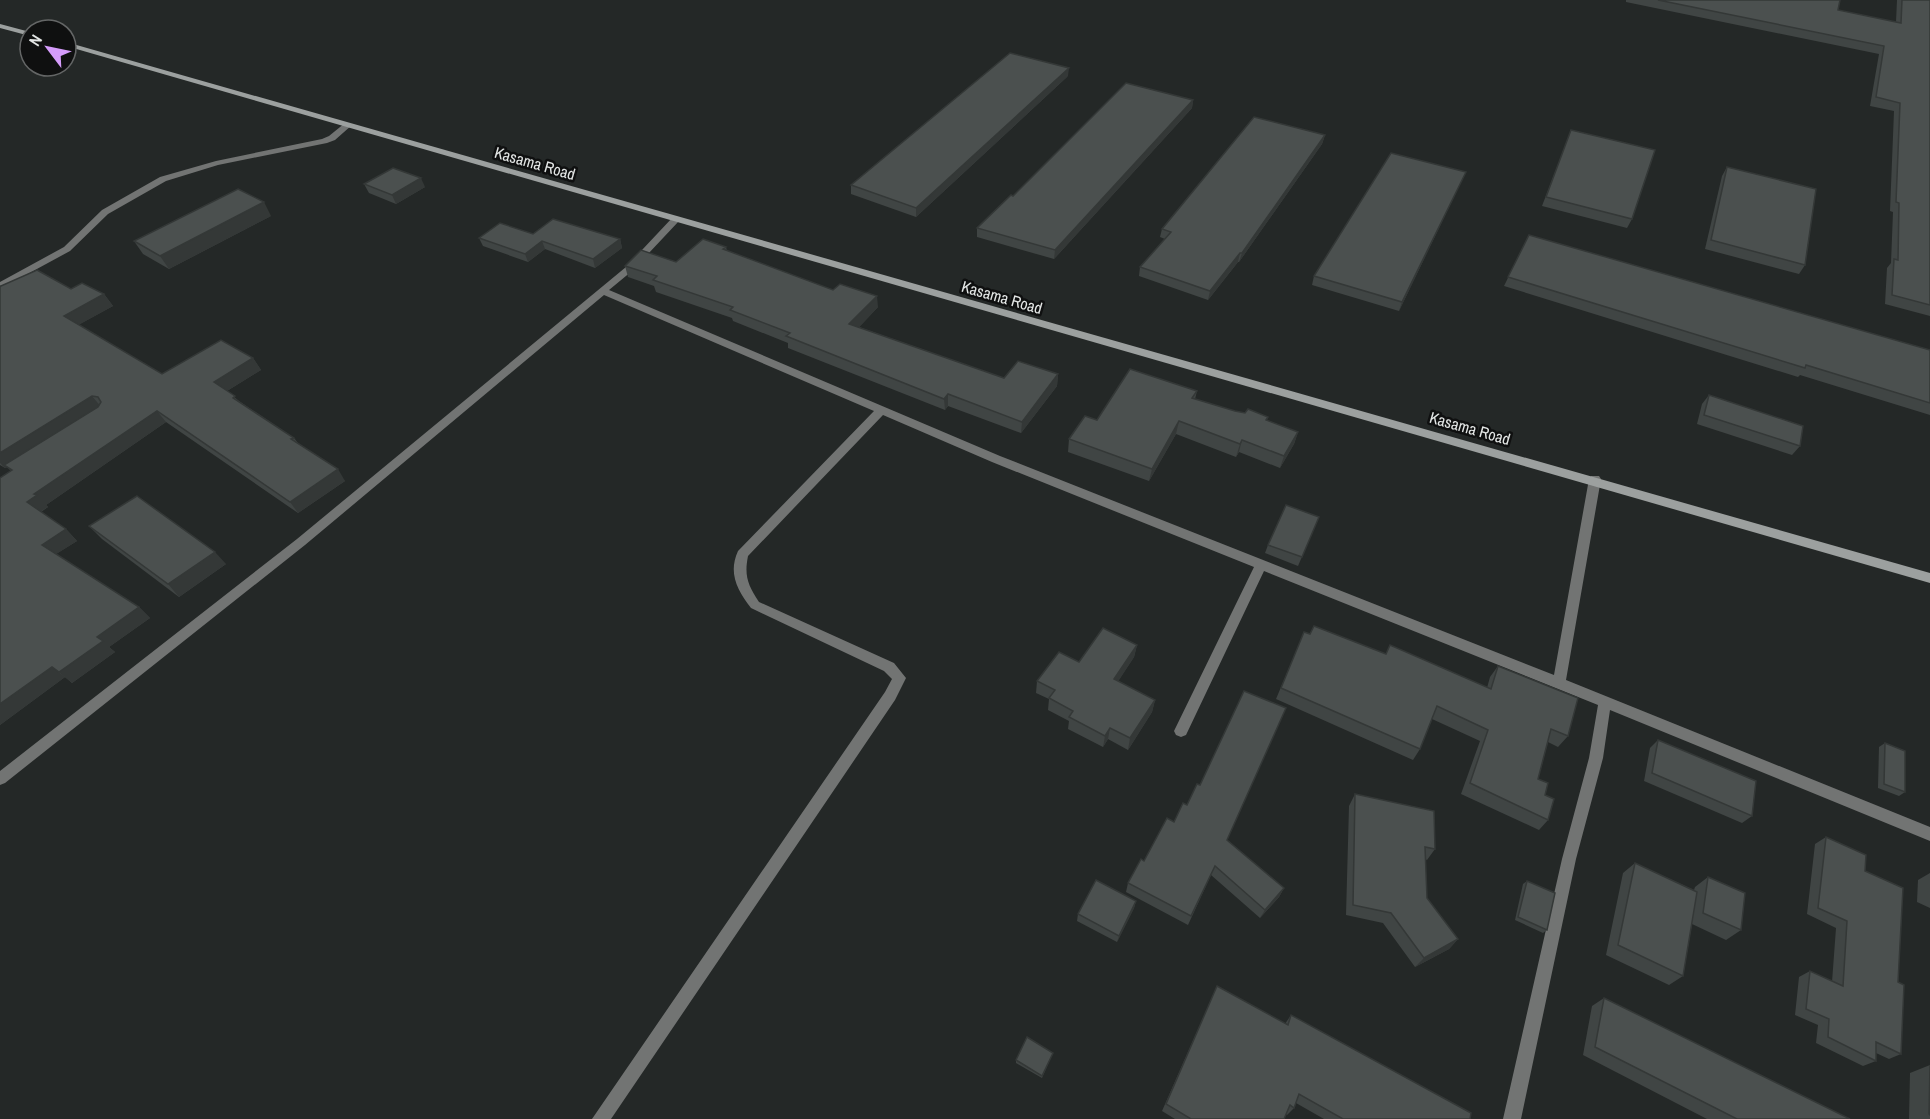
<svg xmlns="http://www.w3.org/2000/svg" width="1930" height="1119" viewBox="0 0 1930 1119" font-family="'Archivo Narrow',sans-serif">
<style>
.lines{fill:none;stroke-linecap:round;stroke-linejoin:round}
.street{fill:#727473;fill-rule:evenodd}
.secondary{fill:#9ca09f;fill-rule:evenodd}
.wall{fill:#404544}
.shaded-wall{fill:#343837}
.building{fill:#4b504f;stroke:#343837;stroke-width:1.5}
.labels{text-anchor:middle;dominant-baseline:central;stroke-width:5;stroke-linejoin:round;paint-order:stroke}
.street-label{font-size:16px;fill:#e4e7e6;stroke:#0f1010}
</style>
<rect width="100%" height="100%" fill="#242827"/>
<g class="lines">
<g class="street">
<path d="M345,123L352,125L335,140L327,143L218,165L166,181L108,214L70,251L0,289V282L64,247L102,210L160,177L216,161L322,139L329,136Z"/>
<path d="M676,216L680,219L679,221L632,271L609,290L1000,456L1554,675L1589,479L1591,476H1599L1601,479L1566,680L1930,827V841L1610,710L1603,758L1576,859L1521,1119H1503L1562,859L1589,758L1598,705L1264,571L1186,735L1181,737L1176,735L1174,731L1254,567L992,462L883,415L748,556C744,576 748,585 759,602L894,663L906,678L895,700L611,1119H592L885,692L892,679L884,671L751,608C737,590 728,573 738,551L874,411L604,295L305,545L5,783L0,785V771L297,539L626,267L673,217Z"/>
</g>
<g class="secondary">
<path d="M0,24L30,32V36L0,28Z"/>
<path d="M66,42L1930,573V583L66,46Z"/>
</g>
</g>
<g class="wall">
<path d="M1626,0H1840L1838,10L1896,22L1897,0H1930V316L1885,304L1887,268L1891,263L1893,212L1890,211L1894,111L1870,106L1879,54L1626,2Z"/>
<path d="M1068,76L916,217L851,194V185Z"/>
<path d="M1193,100L1192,108L1054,259L977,237V228L1013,196Z"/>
<path d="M1571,130L1632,219L1627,228L1542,206Z"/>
<path d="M1325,135L1322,144L1239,262H1238L1208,300L1139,276L1140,267L1165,239L1160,237L1162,229Z"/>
<path d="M1727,167L1805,265L1799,274L1705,249L1722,176Z"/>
<path d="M1466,172L1399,311L1312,285L1314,276Z"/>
<path d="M364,184L425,187L396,204L369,193Z"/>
<path d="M271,216L169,269L143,254L134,241Z"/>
<path d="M533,234L620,239L622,248L595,268L545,249L528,262L483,246L479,238Z"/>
<path d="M1529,235L1930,350V415L1800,375L1798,377L1504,286Z"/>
<path d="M726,247L727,251L878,307L859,327L1004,378L1058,374L1057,386L1021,433L948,406L945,410L788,348V343L733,321L732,318L656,292L654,286L628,277L625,266L676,262Z"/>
<path d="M0,286L71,289L104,294L113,306L78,325L162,374L253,358L261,370L227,391L239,401L294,438L298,443L345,481L298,513L166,422L46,505L48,507L41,512L66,529L77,541L56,554L139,607L150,618L109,647L115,652L72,683L65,677L0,725L11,471L7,467L5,468L0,465Z"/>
<path d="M1197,391L1195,399L1235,411L1268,417L1267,420L1298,432L1294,444L1280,468L1239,452L1236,457L1176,434L1149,481L1068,452L1069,439L1097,420Z"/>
<path d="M1709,395L1800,446L1792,455L1697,424L1702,404Z"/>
<path d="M1319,517L1298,566L1265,553L1268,545Z"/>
<path d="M89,526L226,564L179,597L102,539Z"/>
<path d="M1304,632L1386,654L1390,645L1487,688L1490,677L1498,666L1568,736L1558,747L1548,742L1538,779L1545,795L1548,820L1539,830L1461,794L1480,741L1432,719L1420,749L1413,760L1276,699Z"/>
<path d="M1137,645L1134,657L1118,681L1155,700L1152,712L1128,750L1108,739L1103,747L1068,729L1069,721L1048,710L1049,699L1036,693L1037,681L1079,662Z"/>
<path d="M1658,740L1752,816L1742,823L1644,781L1650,748Z"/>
<path d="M1885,743L1905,792L1899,796L1878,788L1879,747Z"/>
<path d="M1355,794L1435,849L1427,860L1425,859L1427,898L1458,939L1449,949L1415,967L1383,923L1346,915L1349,806Z"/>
<path d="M1174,822L1227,840L1284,888L1279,897L1260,918L1211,875L1188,925L1126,892L1128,883Z"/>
<path d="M1826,837L1865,871L1898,982L1901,1054L1889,1059L1876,1053V1061L1863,1066L1816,1043L1818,1025L1795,1015L1799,977L1810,971L1832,982L1836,928L1807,914L1815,844Z"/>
<path d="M1635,863L1694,890L1695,887L1708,877L1741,930L1726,940L1692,924L1683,976L1669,985L1606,955L1623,873Z"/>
<path d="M1930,873V908L1917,902L1918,880Z"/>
<path d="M1527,881L1547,930L1543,933L1515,920L1523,884Z"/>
<path d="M1136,901L1134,908L1117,942L1077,921L1078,914Z"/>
<path d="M1217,986L1285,1024L1291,1015L1470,1119H1324L1296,1103L1294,1108L1287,1115L1286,1114L1284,1119H1175L1162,1111Z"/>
<path d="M1604,998L1850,1119H1707L1583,1055L1592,1006Z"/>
<path d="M1052,1055L1042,1078L1016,1063V1060Z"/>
<path d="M1930,1065V1119H1909L1910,1073Z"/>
</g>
<g class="shaded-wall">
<path d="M1069,68L1068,76L916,217V208Z"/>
<path d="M1193,100L1192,108L1054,259L1055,250Z"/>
<path d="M1325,135L1322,144L1239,262L1242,253Z"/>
<path d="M1466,172L1462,180L1399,311L1402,302Z"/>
<path d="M421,178L425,187L396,204L392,195Z"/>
<path d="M264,202L271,216L169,269L160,256Z"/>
<path d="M620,239L622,248L595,268L593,259Z"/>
<path d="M542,241L545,249L528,262L525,254Z"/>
<path d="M1240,253L1238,262L1208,300L1210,291Z"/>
<path d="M104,294L113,306L73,328L64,316Z"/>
<path d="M877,296L878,307L851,336L849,324Z"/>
<path d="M253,358L261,370L222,394L214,382Z"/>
<path d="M1058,374L1057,386L1021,433L1022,422Z"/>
<path d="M948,394V406L945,410L944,399Z"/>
<path d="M92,396L102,408L4,465L7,467L5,468L0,463V453Z"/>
<path d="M157,411L166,422L46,505L48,507L38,513L27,502L34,494Z"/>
<path d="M1179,421L1176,434L1149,481L1152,469Z"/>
<path d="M1298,432L1294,444L1280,468L1284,456Z"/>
<path d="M1242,440L1239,452L1236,457L1240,444Z"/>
<path d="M338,469L345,481L298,513L290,502Z"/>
<path d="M66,529L77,541L53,556L42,545Z"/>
<path d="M215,552L226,564L179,597L168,584Z"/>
<path d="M139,607L150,618L109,647L115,652L72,683L59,672L97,637Z"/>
<path d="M1137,645L1134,657L1112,691L1114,679Z"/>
<path d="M52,667L65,677L0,725V704Z"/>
<path d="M1155,700L1152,712L1128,750L1130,738Z"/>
<path d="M1110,728L1108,739L1103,747L1105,736Z"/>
<path d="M1284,888L1279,897L1260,918L1265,910Z"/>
<path d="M1136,901L1134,908L1117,942L1119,936Z"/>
<path d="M1458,939L1449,949L1415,967L1424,958Z"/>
</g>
<g class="building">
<path d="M1658,0H1840L1838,10L1901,23L1902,0H1930V305L1892,295L1894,259L1898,260L1899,203L1896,202L1900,103L1876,97L1884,46Z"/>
<path d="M1010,53L1069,68L916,208L851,185Z"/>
<path d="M1126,83L1193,100L1055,250L977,228L1011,195L1013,196Z"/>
<path d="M1254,117L1325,135L1242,253H1240L1210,291L1140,267L1171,232L1162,229Z"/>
<path d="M1571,130L1655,150L1632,219L1546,197Z"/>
<path d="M1391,153L1466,172L1402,302L1314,276Z"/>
<path d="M1727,167L1816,189L1805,265L1711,240Z"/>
<path d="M393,168L421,178L392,195L364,184Z"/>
<path d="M238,189L264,202L160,256L134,241Z"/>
<path d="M553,219L620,239L593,259L542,241L525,254L479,238L500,223L533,234Z"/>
<path d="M1529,235L1930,350V403L1806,365L1805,368L1508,277Z"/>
<path d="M703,239L726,247L723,249L833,290L840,284L877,296L849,324L1004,378L1018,361L1058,374L1022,422L948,394L944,399L786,336L790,333L730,310L733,307L653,280L657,276L625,266L641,250L676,262Z"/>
<path d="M37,270L71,289L82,283L104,294L64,316L162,374L221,340L253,358L214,382L235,396L233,398L294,438L291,439L338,469L290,502L157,411L34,494L37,495L27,502L66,529L42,545L139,607L97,637L103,641L59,672L52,667L0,704V478L12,470L4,465L98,407L101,402L98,397L92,396L0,453V286H1Z"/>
<path d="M1130,369L1197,391L1192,398L1235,411L1245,413L1248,409L1268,417L1266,420L1298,432L1284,456L1242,440L1240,444L1179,421L1152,469L1069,439L1085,416L1097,420Z"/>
<path d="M1709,395L1803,426L1800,446L1704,415Z"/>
<path d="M137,496L215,552L168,584L89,526Z"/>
<path d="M1286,505L1319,517L1302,557L1268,545Z"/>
<path d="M1314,626L1386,654L1390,645L1491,689L1498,666L1578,698L1568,736L1551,729L1538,779L1548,783L1545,795L1554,799L1548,820L1470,783L1488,730L1437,706L1420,749L1281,688L1304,632L1310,634Z"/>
<path d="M1103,628L1137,645L1114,679L1155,700L1130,738L1110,728L1105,736L1069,717L1073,711L1049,698L1055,690L1037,681L1059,652L1079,662Z"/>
<path d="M1244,691L1286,708L1227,840L1284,888L1265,910L1215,866L1191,916L1128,883L1141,859L1144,861L1167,818L1174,822L1183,803L1187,805L1197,784L1200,785Z"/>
<path d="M1658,740L1756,781L1752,816L1652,773Z"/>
<path d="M1885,743L1905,751V792L1884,784Z"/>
<path d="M1355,794L1434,811L1435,849L1425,847L1427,898L1458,939L1424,958L1391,913L1353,905Z"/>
<path d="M1826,837L1866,855L1865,871L1903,888L1898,982L1904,985L1901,1054L1876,1042V1061L1828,1037L1829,1019L1806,1009L1810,971L1843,986L1847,921L1818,908Z"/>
<path d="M1635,863L1697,892L1683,976L1618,945Z"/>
<path d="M1708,877L1745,893L1741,930L1703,913Z"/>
<path d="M1096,880L1136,901L1119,936L1078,914Z"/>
<path d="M1527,881L1555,893L1547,930L1518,917Z"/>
<path d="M1217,986L1288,1025L1291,1015L1471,1113L1470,1119H1343L1299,1094L1294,1108L1290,1105L1284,1119H1191L1166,1104Z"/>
<path d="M1604,998L1850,1119H1737L1595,1047Z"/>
<path d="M1027,1037L1053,1053L1042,1076L1016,1060Z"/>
<path d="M1930,1065V1115L1929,1114Z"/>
</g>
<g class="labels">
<g class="street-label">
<text transform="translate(535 163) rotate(16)">Kasama Road</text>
<text transform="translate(1002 297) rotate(16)">Kasama Road</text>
<text transform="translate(1470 428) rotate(16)">Kasama Road</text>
</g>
</g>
<g transform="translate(48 48) rotate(302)"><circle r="28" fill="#0f1010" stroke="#646666" stroke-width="1.5"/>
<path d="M0-4.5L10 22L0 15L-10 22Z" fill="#d59cfb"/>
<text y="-9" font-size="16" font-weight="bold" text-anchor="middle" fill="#e4e7e6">N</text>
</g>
</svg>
